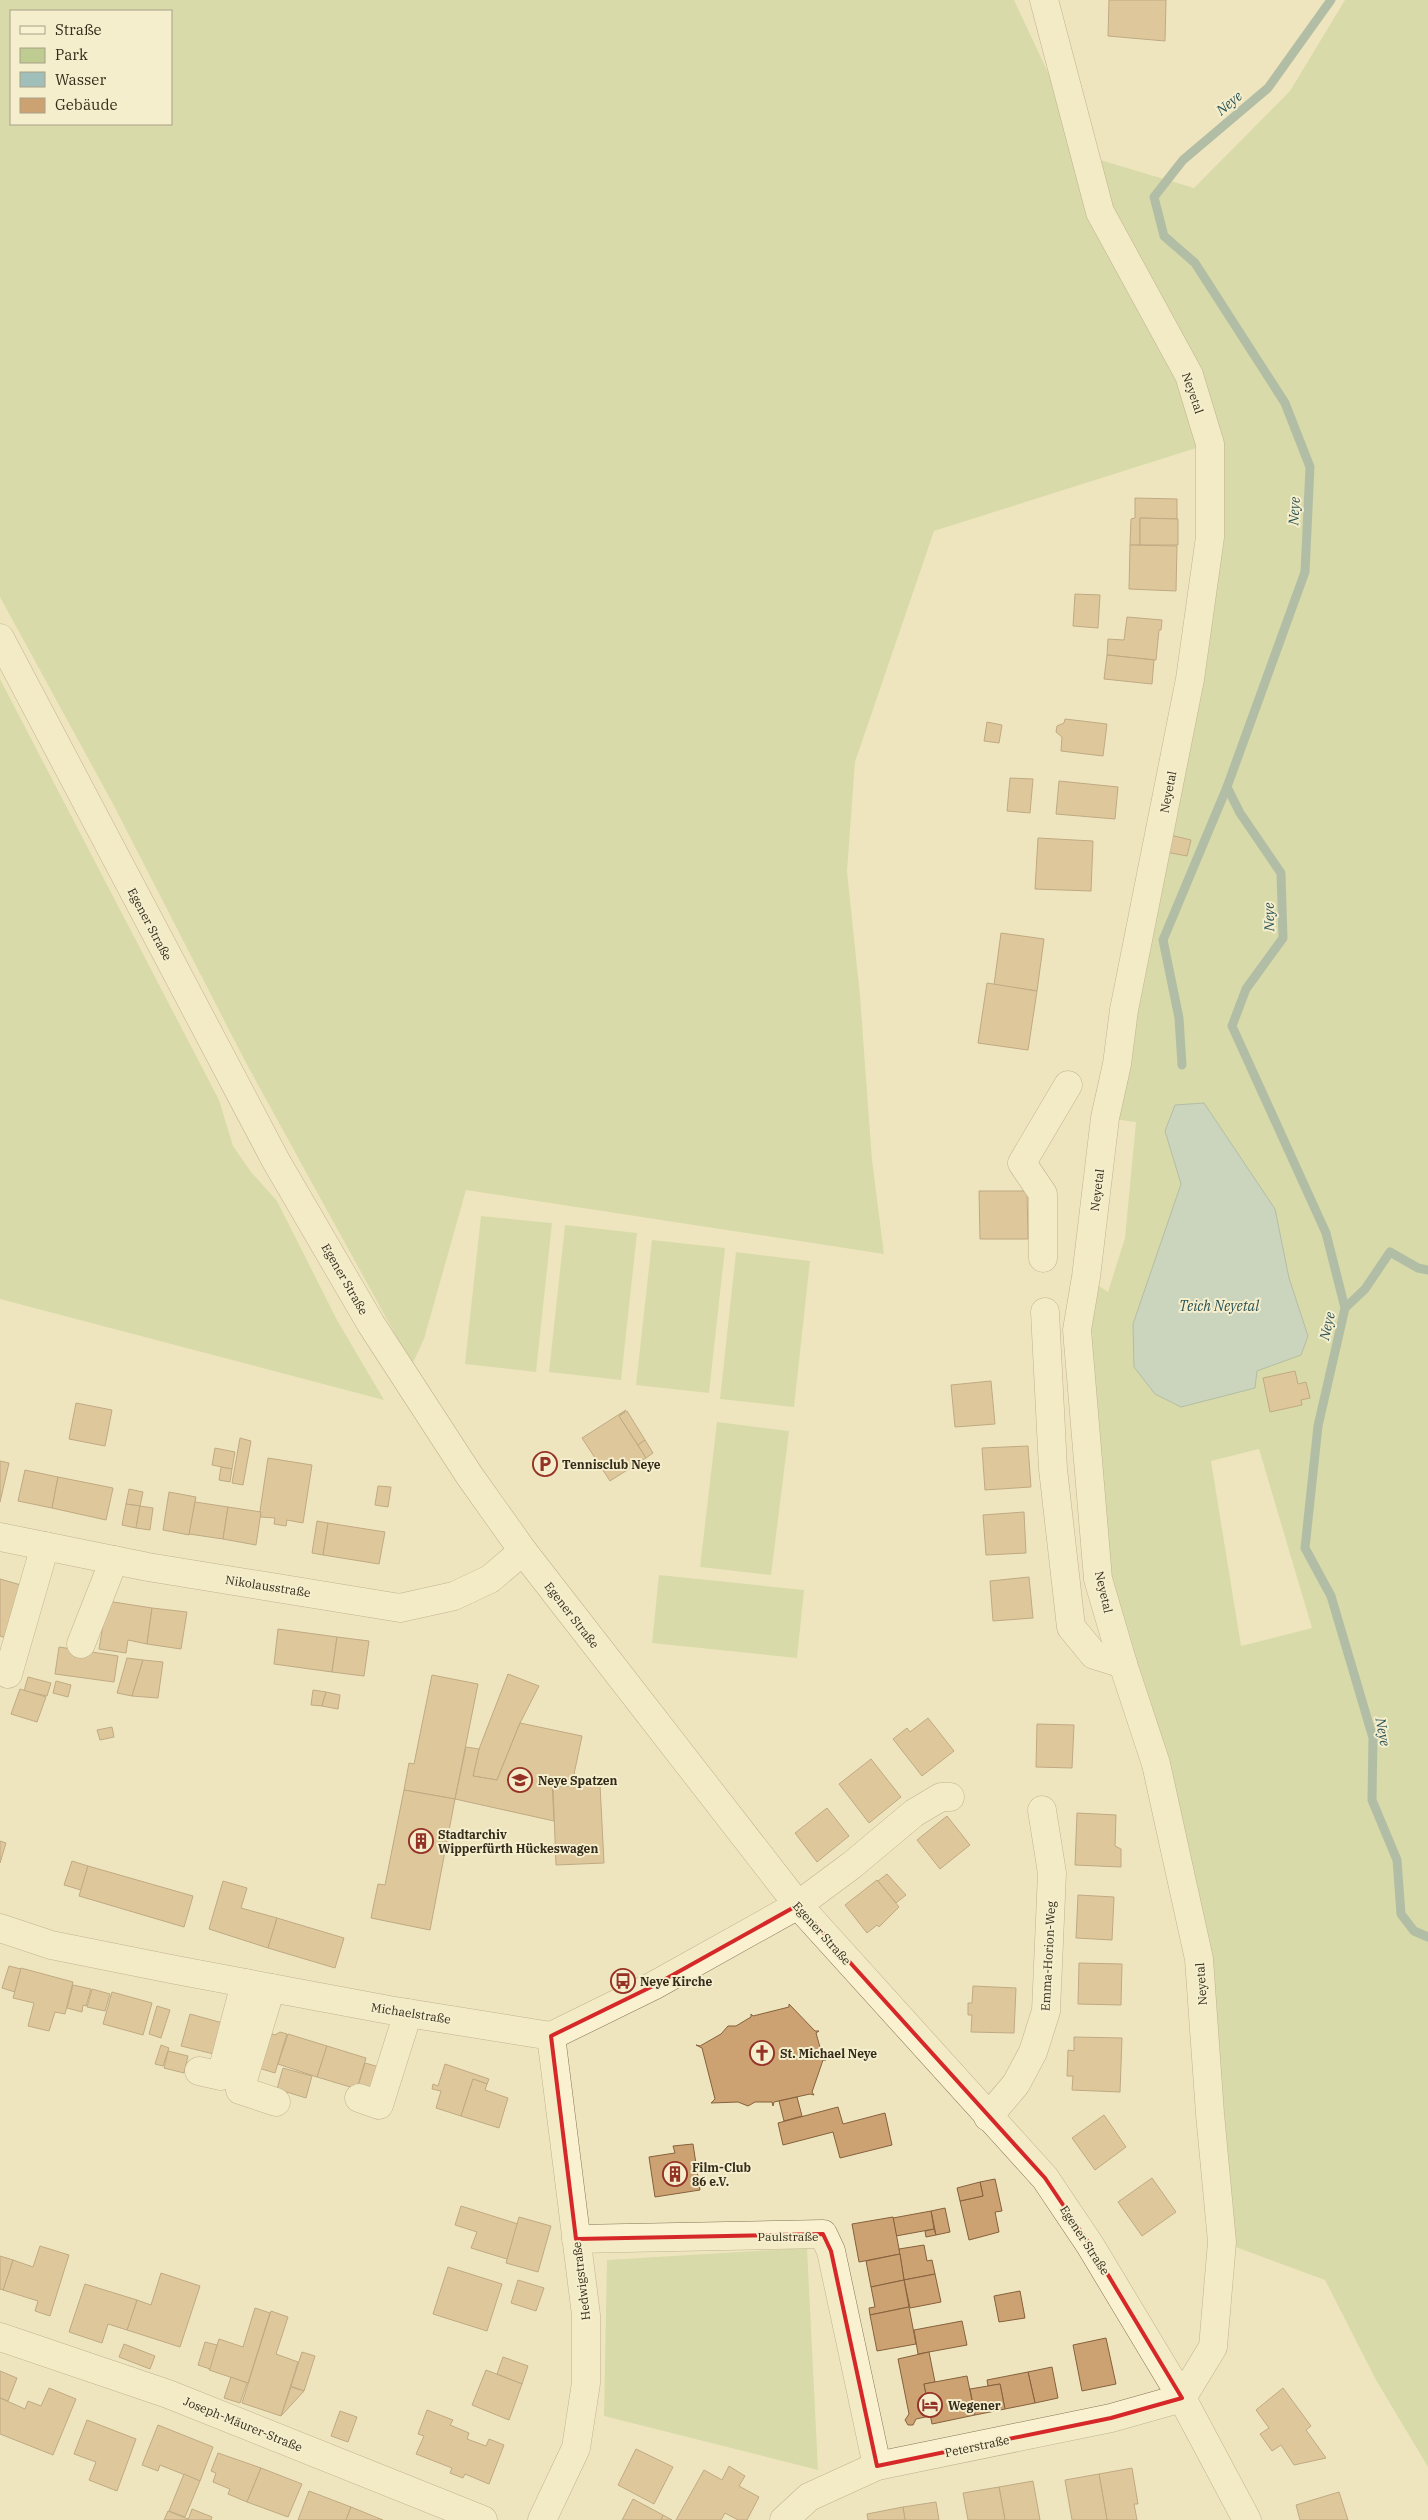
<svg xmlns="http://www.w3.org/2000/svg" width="1428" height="2520" viewBox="0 0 1428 2520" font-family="'IBM Plex Serif',serif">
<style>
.green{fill:#becc92;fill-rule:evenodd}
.water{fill:#a1bfba;stroke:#698d88}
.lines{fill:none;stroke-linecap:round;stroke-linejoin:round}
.stream{stroke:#698d88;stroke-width:9}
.building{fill:#cda273;stroke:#85613c}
.minor-casing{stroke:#867556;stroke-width:29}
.minor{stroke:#f9f1d0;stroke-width:28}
.marked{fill:none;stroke:#d62828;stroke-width:4;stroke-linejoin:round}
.labels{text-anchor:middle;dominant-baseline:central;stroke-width:4;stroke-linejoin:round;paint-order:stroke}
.street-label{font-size:12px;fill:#352b1b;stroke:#f5eecd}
.poi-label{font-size:12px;font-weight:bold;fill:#352b1b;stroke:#f5eecd;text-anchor:start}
.water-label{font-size:14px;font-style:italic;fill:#2a5355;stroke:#f5eecd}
</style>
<rect width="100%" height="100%" fill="#eee5be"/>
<g class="green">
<path d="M0,0H1014L1087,156L1194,188L1290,91L1345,0H1428V2467L1376,2380L1325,2280L1222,2242L1199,1959L1098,1579L1086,1277L1108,1292L1125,1238L1136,1122L1105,1118L1190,679L1209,444L934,531L855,762L847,871L860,996L872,1160L884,1254L466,1190L424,1339L412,1365L245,1061L113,804L0,597ZM11,11H171V124H11ZM1165,1131L1249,1171L1275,1209L1289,1278L1308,1336L1301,1355L1257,1371L1133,1324L1181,1184ZM1259,1449L1312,1628L1241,1646L1211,1461Z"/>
<path d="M0,679L219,1100L233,1146L251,1172L277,1201L337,1320L384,1400L0,1299Z"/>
<path d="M481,1216L552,1223L536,1372L465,1364Z"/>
<path d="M565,1225L637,1233L621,1380L549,1372Z"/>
<path d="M652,1240L725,1248L709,1393L636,1385Z"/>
<path d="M736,1252L810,1261L794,1407L720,1399Z"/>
<path d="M717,1422L789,1431L771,1575L700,1567Z"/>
<path d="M659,1575L804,1590L797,1658L652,1643Z"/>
<path d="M807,2248L818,2470L604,2416L607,2260Z"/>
</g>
<path class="water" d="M1204,1103L1275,1209L1289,1278L1308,1336L1301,1355L1257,1371L1255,1388L1181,1407L1155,1394L1134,1367L1133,1324L1181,1184L1165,1131L1175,1105Z"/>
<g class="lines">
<g class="stream">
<path d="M1331,0L1268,88L1183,160L1154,197L1164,236L1195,263L1285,403L1310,467L1305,572L1227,787L1240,813L1281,873L1283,938L1246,989L1232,1026L1326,1233L1345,1308L1318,1426L1305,1548L1331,1596L1373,1738L1372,1800L1397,1860L1401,1914L1414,1931L1428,1937"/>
<path d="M1182,1065L1179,1018L1163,940L1227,787"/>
<path d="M1345,1308L1365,1289L1390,1252L1418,1268L1428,1270"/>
</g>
</g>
<g class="building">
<path d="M1109,0H1166L1165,41L1108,36Z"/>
<path d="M1135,498L1177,499V519L1140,518V545H1130L1131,519L1135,518Z"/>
<path d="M1140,518L1178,519V545H1140Z"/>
<path d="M1130,545L1177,546L1176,591L1129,589Z"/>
<path d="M1075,594L1100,595L1098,628L1073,626Z"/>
<path d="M1127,617L1162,620L1161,630H1159L1156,660L1107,655L1108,639L1124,640Z"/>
<path d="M1107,655L1154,660L1152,684L1104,679Z"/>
<path d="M1065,719L1107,724L1103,756L1061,751L1062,737L1056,732L1057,726L1064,723Z"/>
<path d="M987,722L1002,725L999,743L984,741Z"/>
<path d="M1010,778L1033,779L1030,813L1007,811Z"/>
<path d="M1059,781L1118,787L1115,819L1056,814Z"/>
<path d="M1170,835L1191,840L1187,856L1166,852Z"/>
<path d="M1038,838L1093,841L1091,891L1035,889Z"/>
<path d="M1001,933L1044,939L1037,991L994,985Z"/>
<path d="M987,983L1037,991L1028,1050L978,1043Z"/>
<path d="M979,1191H1027L1028,1239H980Z"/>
<path d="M1295,1371L1298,1384L1306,1382L1310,1398L1301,1400L1302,1405L1270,1412L1263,1378Z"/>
<path d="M991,1381L995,1424L955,1427L951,1385Z"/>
<path d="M76,1403L112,1410L105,1446L69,1439Z"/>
<path d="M626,1410L619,1416L646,1458L610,1481L582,1438Z"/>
<path d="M627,1411L645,1440L638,1445L619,1416Z"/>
<path d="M240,1438L251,1441L243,1485L232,1483Z"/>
<path d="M645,1440L653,1453L646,1458L638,1445Z"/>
<path d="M1028,1446L1031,1487L985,1490L982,1448Z"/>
<path d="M215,1448L235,1452L232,1469L212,1465Z"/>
<path d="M268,1458L312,1465L303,1523L287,1520L286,1526L274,1524L275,1518L261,1517L260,1511Z"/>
<path d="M0,1461L9,1463L0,1502Z"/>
<path d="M221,1467L232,1469L230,1482L219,1480Z"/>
<path d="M25,1470L58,1477L52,1508L18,1501Z"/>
<path d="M58,1477L113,1488L106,1520L52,1508Z"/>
<path d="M378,1486L391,1487L388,1507L375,1505Z"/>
<path d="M129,1489L143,1492L140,1506L126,1504Z"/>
<path d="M169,1492L196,1497L189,1535L163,1530Z"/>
<path d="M195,1502L228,1507L223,1539L189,1534Z"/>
<path d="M126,1504L140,1506L136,1528L122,1525Z"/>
<path d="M140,1506L153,1508L150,1530L136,1528Z"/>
<path d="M228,1507L261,1512L256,1545L223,1539Z"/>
<path d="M1024,1512L1026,1553L986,1555L983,1515Z"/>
<path d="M317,1521L328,1523L323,1555L312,1553Z"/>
<path d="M328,1523L385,1532L379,1564L323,1555Z"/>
<path d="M1029,1577L1033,1618L993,1621L990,1581Z"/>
<path d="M0,1579L28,1587L10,1639L0,1636Z"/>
<path d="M107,1601L152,1608L147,1644L128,1640L126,1653L99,1649Z"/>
<path d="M152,1608L187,1612L181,1649L147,1644Z"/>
<path d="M278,1629L337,1637L332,1672L274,1664Z"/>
<path d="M337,1637L369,1641L364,1676L332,1672Z"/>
<path d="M59,1647L118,1656L114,1682L55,1674Z"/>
<path d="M127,1658L143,1660L132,1696L117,1693Z"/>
<path d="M143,1660L163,1662L158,1698L132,1696Z"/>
<path d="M508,1674L539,1686L520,1723L497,1780L473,1776L479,1749Z"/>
<path d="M432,1675L478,1684L455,1799L404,1790L409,1763L414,1764Z"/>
<path d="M28,1677L51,1683L47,1696L24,1691Z"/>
<path d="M56,1681L71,1685L68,1697L53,1693Z"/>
<path d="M20,1689L46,1697L37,1722L11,1714Z"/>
<path d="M313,1690L326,1692L322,1706L311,1705Z"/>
<path d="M326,1692L340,1695L338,1709L322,1706Z"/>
<path d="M928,1718L954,1751L922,1776L893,1739L907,1728L910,1732Z"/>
<path d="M520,1723L582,1736L573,1779L552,1781L554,1821L455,1799L466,1747L479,1749L473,1776L497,1780Z"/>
<path d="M1037,1724L1074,1725L1072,1768L1036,1767Z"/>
<path d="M112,1727L114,1737L100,1740L97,1730Z"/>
<path d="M871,1759L901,1797L869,1823L839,1784Z"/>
<path d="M600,1785L604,1863L556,1865L553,1787Z"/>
<path d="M404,1790L455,1799L430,1930L371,1918L378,1884L385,1885Z"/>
<path d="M827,1808L849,1836L817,1862L795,1833Z"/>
<path d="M1077,1813L1116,1815L1115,1846L1121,1849V1867L1075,1865Z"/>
<path d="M947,1816L970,1845L940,1869L917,1840Z"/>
<path d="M0,1841L6,1843L0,1863Z"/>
<path d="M72,1861L88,1866L81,1890L64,1885Z"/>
<path d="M88,1866L193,1896L184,1927L79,1896Z"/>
<path d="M887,1874L906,1895L896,1903L878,1881Z"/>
<path d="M877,1880L899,1907L879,1927L877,1925L867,1933L845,1905Z"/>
<path d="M223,1881L247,1888L241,1908L277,1918L268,1948L209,1929Z"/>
<path d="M1078,1895L1114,1897L1112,1940L1076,1938Z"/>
<path d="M277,1918L344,1938L335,1968L268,1948Z"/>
<path d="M1079,1963L1122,1964L1121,2005L1078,2004Z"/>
<path d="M9,1966L21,1969L15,1992L2,1988Z"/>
<path d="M21,1968L73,1982L65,2014L55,2012L49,2031L28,2026L34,2003L13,1998Z"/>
<path d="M73,1985L91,1989L86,2006L83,2005L82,2012L67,2008Z"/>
<path d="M973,1986L1016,1988L1014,2033L971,2032L972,2015H968V2003H972Z"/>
<path d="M92,1989L110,1994L105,2011L87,2007Z"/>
<path d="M112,1992L152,2003L143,2035L103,2024Z"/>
<path d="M789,2004L815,2031H819L816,2033L823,2058L826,2060H823L812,2092L814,2095L810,2094L774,2102L773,2106L772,2102H755L748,2106L738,2102L711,2103L715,2099L702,2048L696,2045L700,2046L721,2034L728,2026H736L751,2017V2014L753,2016L789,2007Z"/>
<path d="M157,2006L170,2010L161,2038L149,2034Z"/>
<path d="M190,2014L230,2025L222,2056L181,2046Z"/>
<path d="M263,2031L275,2035L280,2032L287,2034L275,2073L252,2066Z"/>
<path d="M288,2034L327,2046L317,2077L278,2064Z"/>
<path d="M1074,2037L1122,2038L1120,2092L1072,2090L1073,2076H1067L1068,2050L1074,2051Z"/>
<path d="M161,2045L169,2048L163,2066L155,2064Z"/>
<path d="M327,2046L366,2058L357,2089L317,2077Z"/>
<path d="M168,2051L188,2056L184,2073L164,2068Z"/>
<path d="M365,2063L383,2068L375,2090L358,2086Z"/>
<path d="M445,2064L489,2079L487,2084L473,2079L461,2116L436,2108L441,2091L432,2089L433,2084L438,2086Z"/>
<path d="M283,2068L312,2076L306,2098L277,2089Z"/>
<path d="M473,2079L487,2084L485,2090L508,2098L499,2128L461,2116Z"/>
<path d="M797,2097L802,2116L784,2121L779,2101Z"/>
<path d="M838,2107L843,2124L885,2113L892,2145L840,2158L833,2132L783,2145L778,2123Z"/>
<path d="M1104,2115L1126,2147L1095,2170L1072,2138Z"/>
<path d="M693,2144L700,2190L655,2197L649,2157L675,2153L673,2146Z"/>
<path d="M1152,2178L1176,2212L1142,2236L1118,2202Z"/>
<path d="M995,2179L1002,2211L995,2212L999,2232L969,2240L960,2201L983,2196L980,2182Z"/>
<path d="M980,2182L983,2196L960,2201L957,2188Z"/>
<path d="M461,2206L518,2224L507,2259L471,2248L477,2232L455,2225Z"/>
<path d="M945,2208L950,2232L936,2235L931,2211Z"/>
<path d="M931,2211L934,2229L896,2236L893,2218Z"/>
<path d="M519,2217L551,2226L538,2272L506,2263Z"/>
<path d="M893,2217L900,2254L859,2262L852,2224Z"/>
<path d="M934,2229L936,2235L926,2237L925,2231Z"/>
<path d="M924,2245L927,2261L932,2260L935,2274L904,2280L899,2249Z"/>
<path d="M40,2246L69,2255L50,2316L35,2311L38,2301L3,2290L13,2260L33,2267Z"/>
<path d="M900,2254L904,2280L871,2287L866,2261Z"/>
<path d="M0,2256L13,2260L3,2290L0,2289Z"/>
<path d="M448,2267L502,2284L487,2331L433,2314Z"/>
<path d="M161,2273L200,2286L180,2347L127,2330L137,2300L151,2305Z"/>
<path d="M935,2274L941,2302L910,2308L904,2280Z"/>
<path d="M518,2280L544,2288L536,2311L511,2303Z"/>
<path d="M904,2280L909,2307L870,2315L869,2308L875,2307L871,2287Z"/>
<path d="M85,2284L137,2300L127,2330L108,2324L102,2343L69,2332Z"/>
<path d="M1020,2291L1025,2318L999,2322L994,2296Z"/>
<path d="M909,2307L916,2344L877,2351L870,2315Z"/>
<path d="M255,2308L270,2313L248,2383L209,2370L219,2339L243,2347Z"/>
<path d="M271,2311L288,2317L276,2354L298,2362L281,2416L242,2403Z"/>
<path d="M962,2321L967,2345L918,2354L914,2330Z"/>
<path d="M1106,2338L1116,2384L1082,2391L1073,2345Z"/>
<path d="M205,2342L217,2345L210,2369L198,2365Z"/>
<path d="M124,2344L155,2356L150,2369L119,2357Z"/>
<path d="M302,2352L315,2356L304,2391L291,2386Z"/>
<path d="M929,2352L935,2382L924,2384L930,2416L916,2419L913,2425H908L905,2420L909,2414L898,2359Z"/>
<path d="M503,2357L528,2366L522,2384L497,2374Z"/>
<path d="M1052,2367L1058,2398L1035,2403L1028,2372Z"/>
<path d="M486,2370L522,2384L509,2420L472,2405Z"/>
<path d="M0,2371L17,2378L8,2401L0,2398Z"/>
<path d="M1028,2372L1035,2403L1005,2409L1000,2384L988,2386L987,2380Z"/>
<path d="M967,2376L975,2415L932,2424L924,2384Z"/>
<path d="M231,2377L247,2383L240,2403L224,2398Z"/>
<path d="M1000,2384L1005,2409L975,2415L970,2389Z"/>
<path d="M291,2387L304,2391L281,2416Z"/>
<path d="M49,2388L76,2399L53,2455L0,2434V2398L25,2409L28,2401L41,2406Z"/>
<path d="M1283,2388L1311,2426L1306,2430L1326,2458L1294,2465L1281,2445L1272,2451L1260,2434L1269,2428L1256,2410Z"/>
<path d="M427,2410L453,2420L450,2425L469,2433L467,2439L486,2446L489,2439L504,2445L489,2484L465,2474L463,2478L450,2473L452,2468L416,2454L424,2436L418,2434Z"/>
<path d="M340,2411L357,2417L348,2442L331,2436Z"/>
<path d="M87,2420L136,2439L117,2491L89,2480L96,2462L74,2454Z"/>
<path d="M158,2425L213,2447L200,2481L160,2465L158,2471L142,2465Z"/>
<path d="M636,2449L673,2467L654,2504L618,2485Z"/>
<path d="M218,2453L261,2468L247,2502L228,2494L230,2489L213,2482L216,2473L211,2471Z"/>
<path d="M729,2466L745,2476L739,2486L759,2497L747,2520H738L725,2513L721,2520H676L704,2470L722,2480Z"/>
<path d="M261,2468L302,2484L288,2517L247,2502Z"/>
<path d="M1132,2468L1138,2504H1134L1137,2520H1107L1099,2474Z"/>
<path d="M184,2474L200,2481L185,2517L169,2511Z"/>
<path d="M1099,2474L1107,2520H1072L1065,2480Z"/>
<path d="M1033,2481L1040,2520H1005L999,2487Z"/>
<path d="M999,2487L1005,2520H968L963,2493Z"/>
<path d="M309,2491L351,2507L346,2520H298Z"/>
<path d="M1339,2492L1348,2520H1300L1296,2505Z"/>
<path d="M633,2499L663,2515L661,2520H622Z"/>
<path d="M936,2502L939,2520H905L903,2507Z"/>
<path d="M351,2507L383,2520H346Z"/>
<path d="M903,2507L905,2520H868L867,2514Z"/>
<path d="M192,2509L212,2517L211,2520H188Z"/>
<path d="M168,2511L188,2519V2520H164Z"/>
<path d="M663,2515L672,2520H661Z"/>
</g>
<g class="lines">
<defs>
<g id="minor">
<path d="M0,638L276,1161L371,1324L469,1475L523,1551L798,1905L1045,2178L1090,2245L1182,2398L1247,2520"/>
<path d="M1043,1258V1194L1022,1163L1068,1085"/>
<path d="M1045,1312L1053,1469L1071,1627L1094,1655L1123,1664"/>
<path d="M0,1537L148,1567L400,1608L454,1596L490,1579L523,1551"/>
<path d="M81,1644L114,1560"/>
<path d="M8,1674L45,1546"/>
<path d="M0,1928L51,1945L176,1970L389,2010L551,2036L653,1986L798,1905L852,1865L914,1813L941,1797H950"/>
<path d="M271,1988L240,2090L276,2102"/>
<path d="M199,2071L221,2076L245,1983"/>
<path d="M359,2098L379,2105L408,2013"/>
<path d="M988,2117L1016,2084L1033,2052L1046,2011L1052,1873L1042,1810"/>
<path d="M576,2239L823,2234L831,2251L877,2466"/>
<path d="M0,2337L168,2394L483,2520"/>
<path d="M542,2520L576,2448L586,2383V2315L551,2036"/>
<path d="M784,2520L809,2497L877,2466L1111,2418L1182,2398L1213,2347L1222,2242L1210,2114L1199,1959L1156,1764L1123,1664L1098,1579L1077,1330L1086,1277L1105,1118L1117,1064L1124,1010L1190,679L1210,537V444L1189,375L1100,212L1044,0"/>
</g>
</defs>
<use href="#minor" class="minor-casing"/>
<use href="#minor" class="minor"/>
</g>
<path d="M0 0H1428V2520H0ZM798,1905L1045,2178L1090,2245L1182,2398L1111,2418L877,2466L831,2251L823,2234L576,2239L551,2036L653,1986Z" fill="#eee5be" fill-opacity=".55" fill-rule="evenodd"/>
<path class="marked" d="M798,1905L1045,2178L1090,2245L1182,2398L1111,2418L877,2466L831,2251L823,2234L576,2239L551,2036L653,1986Z"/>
<defs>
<symbol id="parking-ring" viewBox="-11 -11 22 22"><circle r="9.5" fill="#f5eecd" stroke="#953226" stroke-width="1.5"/><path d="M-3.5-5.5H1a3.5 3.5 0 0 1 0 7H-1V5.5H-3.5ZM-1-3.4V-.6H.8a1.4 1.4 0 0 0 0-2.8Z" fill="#953226"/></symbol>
<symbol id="school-ring" viewBox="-11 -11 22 22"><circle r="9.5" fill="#f5eecd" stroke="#953226" stroke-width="1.5"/><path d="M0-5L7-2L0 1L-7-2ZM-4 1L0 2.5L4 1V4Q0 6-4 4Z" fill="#953226"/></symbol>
<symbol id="building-ring" viewBox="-11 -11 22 22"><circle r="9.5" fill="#f5eecd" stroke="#953226" stroke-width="1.5"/><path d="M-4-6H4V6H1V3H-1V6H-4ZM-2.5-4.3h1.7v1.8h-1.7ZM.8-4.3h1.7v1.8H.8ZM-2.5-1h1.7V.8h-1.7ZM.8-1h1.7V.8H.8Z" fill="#953226"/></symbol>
<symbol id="bus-ring" viewBox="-11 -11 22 22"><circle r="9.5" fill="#f5eecd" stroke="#953226" stroke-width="1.5"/><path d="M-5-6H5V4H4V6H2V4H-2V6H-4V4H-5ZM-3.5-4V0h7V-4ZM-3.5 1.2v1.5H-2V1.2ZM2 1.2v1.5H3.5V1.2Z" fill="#953226"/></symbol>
<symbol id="church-ring" viewBox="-11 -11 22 22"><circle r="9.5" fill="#f5eecd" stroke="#953226" stroke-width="1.5"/><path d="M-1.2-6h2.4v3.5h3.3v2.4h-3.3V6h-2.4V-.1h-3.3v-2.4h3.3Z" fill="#953226"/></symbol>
<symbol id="hotel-ring" viewBox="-11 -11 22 22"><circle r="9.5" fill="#f5eecd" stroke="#953226" stroke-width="1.5"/><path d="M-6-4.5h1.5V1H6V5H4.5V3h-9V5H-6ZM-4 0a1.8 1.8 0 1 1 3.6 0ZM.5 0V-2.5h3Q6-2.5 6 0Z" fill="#953226"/></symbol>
</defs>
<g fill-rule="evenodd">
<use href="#parking-ring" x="531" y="1450" width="28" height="28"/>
<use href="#school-ring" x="506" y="1766" width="28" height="28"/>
<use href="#building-ring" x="407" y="1827" width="28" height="28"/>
<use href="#bus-ring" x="609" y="1967" width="28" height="28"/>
<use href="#church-ring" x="748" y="2039" width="28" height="28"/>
<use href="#building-ring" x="661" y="2160" width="28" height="28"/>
<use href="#hotel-ring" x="916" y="2391" width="28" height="28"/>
</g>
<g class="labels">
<g class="street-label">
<text transform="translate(1193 393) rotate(71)">Neyetal</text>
<text transform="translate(1168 792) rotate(-79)">Neyetal</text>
<text transform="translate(150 924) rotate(62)">Egener Straße</text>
<text transform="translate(1097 1190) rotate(-83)">Neyetal</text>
<text transform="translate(345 1279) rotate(60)">Egener Straße</text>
<text transform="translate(268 1586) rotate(9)">Nikolausstraße</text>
<text transform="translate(1104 1592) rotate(77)">Neyetal</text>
<text transform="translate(572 1615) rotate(52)">Egener Straße</text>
<text transform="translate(822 1933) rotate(48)">Egener Straße</text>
<text transform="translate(1048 1956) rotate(-87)">Emma-Horion-Weg</text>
<text transform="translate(1201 1984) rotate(-94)">Neyetal</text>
<text transform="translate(411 2013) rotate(9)">Michaelstraße</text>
<text x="788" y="2236">Paulstraße</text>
<text transform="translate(1085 2240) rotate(57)">Egener Straße</text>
<text transform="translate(581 2281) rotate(-97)">Hedwigstraße</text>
<text transform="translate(243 2424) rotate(22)">Joseph-Mäurer-Straße</text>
<text transform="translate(977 2446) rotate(-12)">Peterstraße</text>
</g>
<g class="poi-label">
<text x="562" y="1464">Tennisclub Neye</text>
<text x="538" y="1780">Neye Spatzen</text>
<text x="438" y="1834">Stadtarchiv<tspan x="438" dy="14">Wipperfürth Hückeswagen</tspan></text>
<text x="640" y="1981">Neye Kirche</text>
<text x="780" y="2053">St. Michael Neye</text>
<text x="692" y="2167">Film-Club<tspan x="692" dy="14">86 e.V.</tspan></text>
<text x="948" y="2405">Wegener</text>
</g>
<g class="water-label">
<text transform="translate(1229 103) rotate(-40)">Neye</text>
<text transform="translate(1294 511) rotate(-87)">Neye</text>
<text transform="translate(1269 917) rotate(-91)">Neye</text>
<text x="1219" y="1306">Teich Neyetal</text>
<text transform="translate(1327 1326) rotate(-77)">Neye</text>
<text transform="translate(1383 1732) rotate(80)">Neye</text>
</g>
</g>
<rect x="10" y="10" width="162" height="115" fill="#f5eecd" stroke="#a8a086"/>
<rect x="20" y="26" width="25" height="8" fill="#f9f1d0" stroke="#a8a086"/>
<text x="55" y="35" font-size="15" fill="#352b1b">Straße</text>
<rect x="20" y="48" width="25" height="15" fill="#becc92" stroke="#a8a086"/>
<text x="55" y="60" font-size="15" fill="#352b1b">Park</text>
<rect x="20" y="72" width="25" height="15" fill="#a1bfba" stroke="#a8a086"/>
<text x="55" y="85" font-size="15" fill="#352b1b">Wasser</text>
<rect x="20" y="98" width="25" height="15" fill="#cda273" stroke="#a8a086"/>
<text x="55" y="110" font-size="15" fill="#352b1b">Gebäude</text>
</svg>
